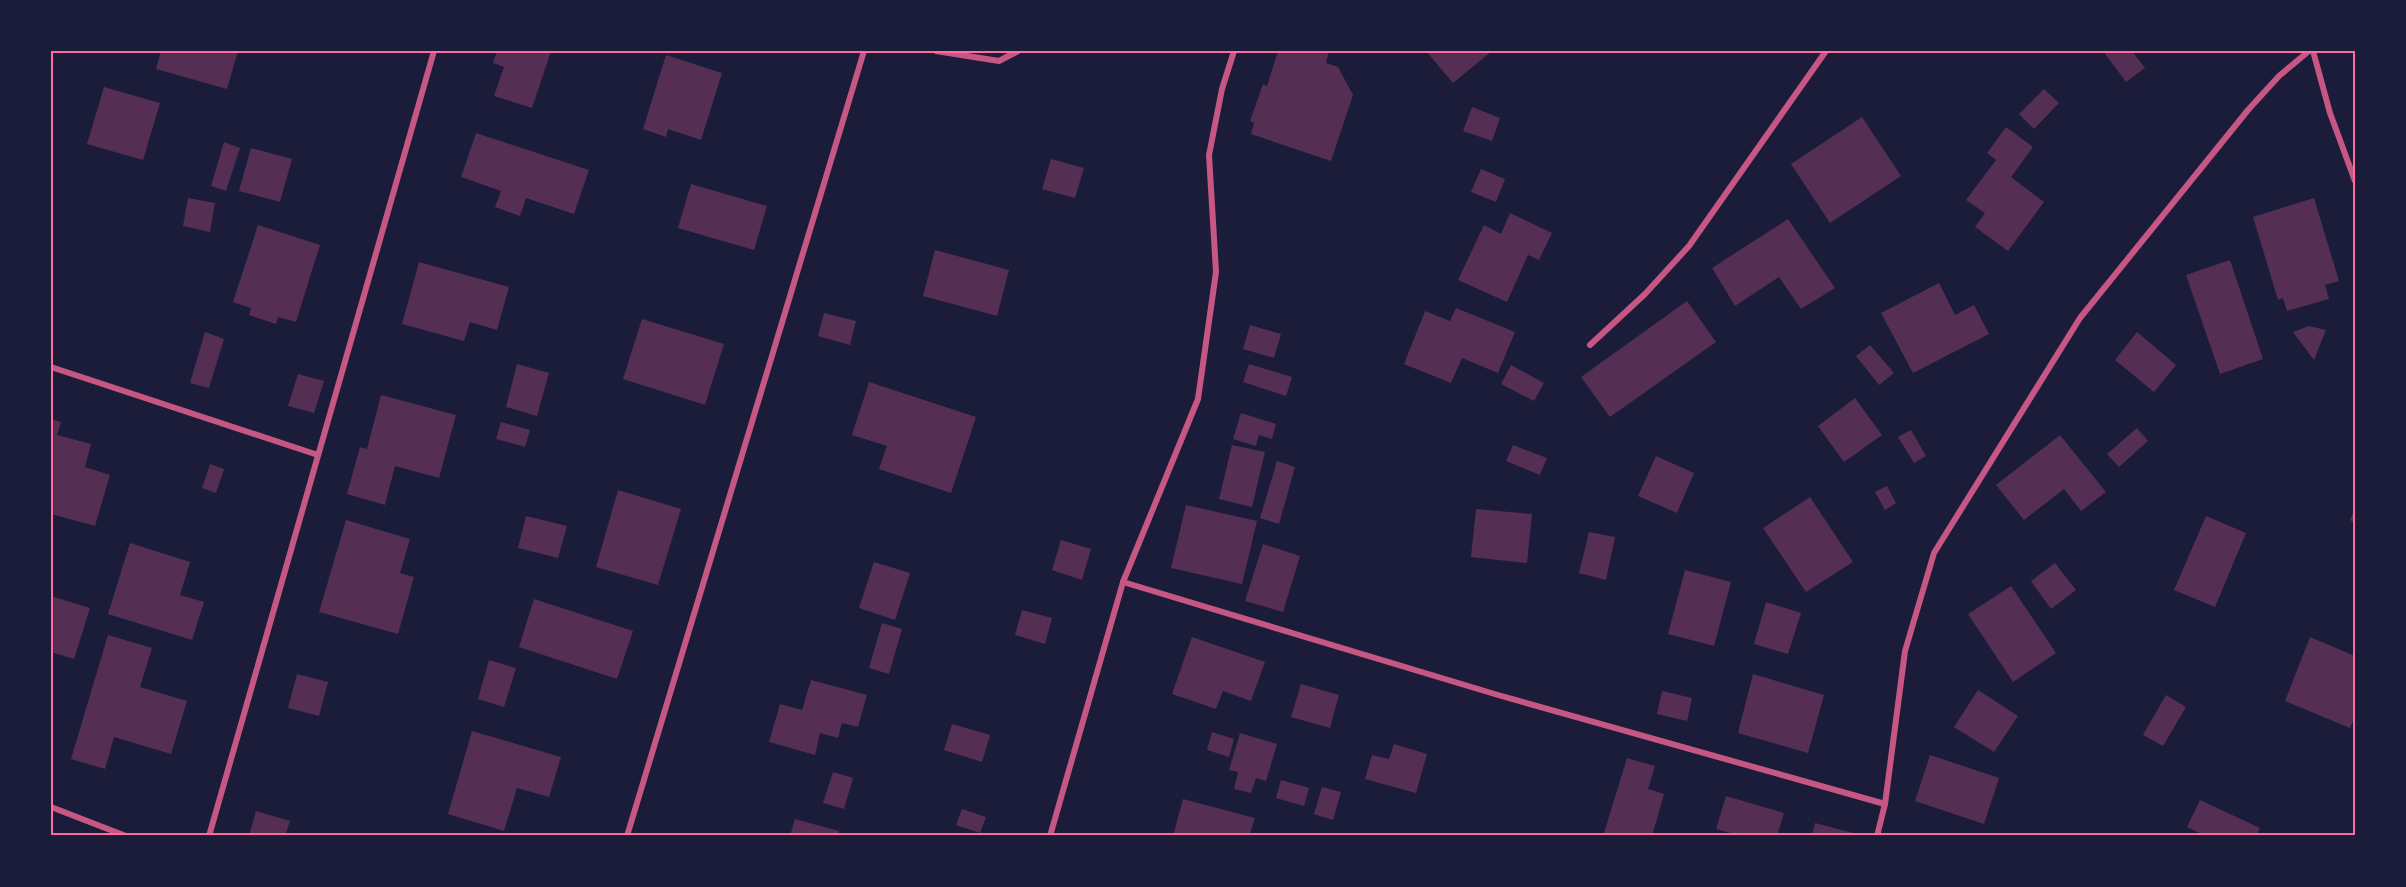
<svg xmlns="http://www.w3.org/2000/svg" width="2406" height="887" viewBox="0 0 2406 887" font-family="Bitter,serif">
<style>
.building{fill:#542f53}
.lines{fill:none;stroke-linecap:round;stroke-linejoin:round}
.minor{stroke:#c65784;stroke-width:6}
.neatline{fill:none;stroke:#ff6b9d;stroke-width:2}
</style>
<rect width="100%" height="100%" fill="#1b1b3a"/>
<g class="building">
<path d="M161,51H238L227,89L156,69Z"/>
<path d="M497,51H551L532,108L494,96L504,67L493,63Z"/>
<path d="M1278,51H1329L1326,63L1338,67L1353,95L1331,161L1251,134L1254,123L1250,121L1263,84L1267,86Z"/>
<path d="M1426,51H1492L1453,83Z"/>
<path d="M2103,51H2132L2145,68L2126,82Z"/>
<path d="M666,55L722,73L701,140L668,129L666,137L643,129Z"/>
<path d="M104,87L160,103L143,160L87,144Z"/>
<path d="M2044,89L2059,103L2034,129L2019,114Z"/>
<path d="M1472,107L1500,118L1492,141L1463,131Z"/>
<path d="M1862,117L1901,176L1830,223L1791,164Z"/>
<path d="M2006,127L2033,147L2011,177L2044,202L2008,251L1975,227L1985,213L1966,200L1996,160L1987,153Z"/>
<path d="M476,133L589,170L574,214L526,198L520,216L495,207L501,191L461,177Z"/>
<path d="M224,142L240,148L226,191L211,186Z"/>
<path d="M251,148L292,159L280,202L239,191Z"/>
<path d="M1051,159L1084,168L1075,198L1042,189Z"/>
<path d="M1481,169L1505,179L1496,202L1471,192Z"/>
<path d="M691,184L767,206L754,250L678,228Z"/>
<path d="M188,198L215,203L210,232L183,226Z"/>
<path d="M2314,198L2339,281L2325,285L2329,299L2287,311L2283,298L2278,300L2253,217Z"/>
<path d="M1510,213L1552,233L1539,260L1528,255L1507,302L1458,280L1484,225L1501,234Z"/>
<path d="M1788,219L1835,288L1801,309L1779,277L1735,306L1712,268Z"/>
<path d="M258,225L320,245L296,322L278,317L276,324L249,315L251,308L233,302Z"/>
<path d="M935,250L1009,270L997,316L923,296Z"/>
<path d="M2230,260L2263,359L2220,374L2186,275Z"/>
<path d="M419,262L509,287L497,330L470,322L464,341L402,324Z"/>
<path d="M1939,283L1955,315L1974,305L1989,334L1913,373L1881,313Z"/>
<path d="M1687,301L1716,342L1610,417L1581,377Z"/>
<path d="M1456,308L1515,332L1498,373L1462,358L1451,383L1404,364L1425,311L1450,321Z"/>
<path d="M824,313L856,321L850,345L818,336Z"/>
<path d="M642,319L724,344L705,405L623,379Z"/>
<path d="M1250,325L1281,334L1274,358L1243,349Z"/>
<path d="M2309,326L2326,330L2314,360L2293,332Z"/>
<path d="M205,332L224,339L209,388L190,383Z"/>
<path d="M2137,332L2176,365L2154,392L2115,360Z"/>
<path d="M1870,345L1894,373L1879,385L1856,356Z"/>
<path d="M517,364L549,373L537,416L506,407Z"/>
<path d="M1249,364L1292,377L1286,396L1243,382Z"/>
<path d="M1511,365L1544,383L1534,401L1501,384Z"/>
<path d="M298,374L324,381L314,413L288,406Z"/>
<path d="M869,382L976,417L951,493L879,469L887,446L852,435Z"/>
<path d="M381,395L456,415L439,478L395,466L385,505L347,494L360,447L367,449Z"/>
<path d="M1855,398L1882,435L1844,462L1818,426Z"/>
<path d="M1241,413L1276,424L1272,439L1259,435L1256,446L1233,439Z"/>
<path d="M51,419L61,422L57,435L91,444L85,467L110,475L95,526L51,514Z"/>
<path d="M501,422L530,430L525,447L496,439Z"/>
<path d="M2137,428L2148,441L2119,467L2107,454Z"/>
<path d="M1911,430L1926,456L1914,463L1898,437Z"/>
<path d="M2060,435L2106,492L2081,511L2064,489L2024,520L1996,485Z"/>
<path d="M1232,445L1265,452L1252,507L1219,499Z"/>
<path d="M1513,445L1547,458L1540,475L1506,461Z"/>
<path d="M1656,456L1694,473L1677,513L1638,496Z"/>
<path d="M1277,461L1295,467L1279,524L1260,518Z"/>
<path d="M210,464L224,469L216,493L202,488Z"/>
<path d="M1887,486L1896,503L1885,510L1875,492Z"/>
<path d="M618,490L681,509L658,585L596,567Z"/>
<path d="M1810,497L1853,562L1806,592L1763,528Z"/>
<path d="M1186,505L1257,521L1242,584L1171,568Z"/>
<path d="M2355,508V523L2350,520Z"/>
<path d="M1476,509L1532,514L1527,563L1471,557Z"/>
<path d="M526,516L567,526L558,558L518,548Z"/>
<path d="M2206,516L2246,533L2215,607L2174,590Z"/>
<path d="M346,520L410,539L400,573L414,577L398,634L319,612Z"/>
<path d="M1589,532L1615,537L1606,580L1579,573Z"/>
<path d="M1061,540L1091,549L1082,580L1052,570Z"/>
<path d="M130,543L190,562L180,595L204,602L192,640L108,614Z"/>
<path d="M1263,544L1300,556L1283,612L1245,601Z"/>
<path d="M874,562L910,573L895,620L859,608Z"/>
<path d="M2055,563L2076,590L2051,609L2031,581Z"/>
<path d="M1685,570L1731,582L1714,646L1668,634Z"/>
<path d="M2011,586L2056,653L2013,682L1968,614Z"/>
<path d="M51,596L90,608L74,659L51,652Z"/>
<path d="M534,599L633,631L617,679L519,647Z"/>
<path d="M1766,602L1801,613L1788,654L1754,644Z"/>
<path d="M1022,610L1052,618L1045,644L1015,635Z"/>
<path d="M882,623L902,629L889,674L869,668Z"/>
<path d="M108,635L152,648L140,687L187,701L171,754L114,737L105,769L71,759Z"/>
<path d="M1192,637L1265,662L1251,701L1223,691L1216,709L1172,694Z"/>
<path d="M2310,637L2355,656V717L2350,728L2285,701Z"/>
<path d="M489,660L516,668L504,707L478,699Z"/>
<path d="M297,674L328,682L319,716L288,708Z"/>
<path d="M1753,674L1824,695L1808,753L1738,733Z"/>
<path d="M811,680L867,695L858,727L842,723L838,738L820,733L815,755L769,742L780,704L802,710Z"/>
<path d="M1301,684L1339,695L1330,728L1291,717Z"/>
<path d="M1978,690L2018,716L1994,752L1954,727Z"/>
<path d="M1662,691L1692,698L1687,721L1657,714Z"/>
<path d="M2166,695L2186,707L2163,746L2143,735Z"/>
<path d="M952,724L990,735L982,762L944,750Z"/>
<path d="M472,731L561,757L549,797L517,788L504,831L448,814Z"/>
<path d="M1212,732L1234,739L1229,757L1207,750Z"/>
<path d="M1240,733L1277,744L1266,781L1256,778L1251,793L1234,789L1238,772L1229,770Z"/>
<path d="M1394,744L1427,754L1416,793L1365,779L1372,755L1389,759Z"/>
<path d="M1930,755L1999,778L1984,824L1915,801Z"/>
<path d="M1627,758L1655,766L1648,789L1664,794L1652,836H1603Z"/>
<path d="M833,772L853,778L844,809L823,803Z"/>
<path d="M1281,780L1309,788L1304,806L1276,798Z"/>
<path d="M1322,787L1341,792L1333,820L1314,814Z"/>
<path d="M1726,796L1784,813L1777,836H1742L1716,829Z"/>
<path d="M1183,799L1255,818L1249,836H1173Z"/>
<path d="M2200,800L2260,828L2256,836H2206L2187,827Z"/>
<path d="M962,809L986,817L980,833L956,825Z"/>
<path d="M256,811L290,821L285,836H249Z"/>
<path d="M795,819L839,831L838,836H790Z"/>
<path d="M1815,823L1857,834L1856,836H1812Z"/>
</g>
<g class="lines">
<g class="minor">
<path d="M936,51L999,61L1018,51"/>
<path d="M2313,51L2330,113L2355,181"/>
<path d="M1590,345L1645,294L1689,246L1826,51"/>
<path d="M51,367L318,455"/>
<path d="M1123,582L1498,695L1885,804"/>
<path d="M51,807L126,836"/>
<path d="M209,836L434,51"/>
<path d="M627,836L864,51"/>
<path d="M1050,836L1123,582L1198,399L1216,272L1209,155L1222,89L1234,51"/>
<path d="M1877,836L1885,804L1905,651L1934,553L2080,318L2248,110L2279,76L2309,51"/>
</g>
</g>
<rect width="2406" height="887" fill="none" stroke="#1b1b3a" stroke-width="105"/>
<rect x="52" y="52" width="2302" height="782" class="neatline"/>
</svg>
